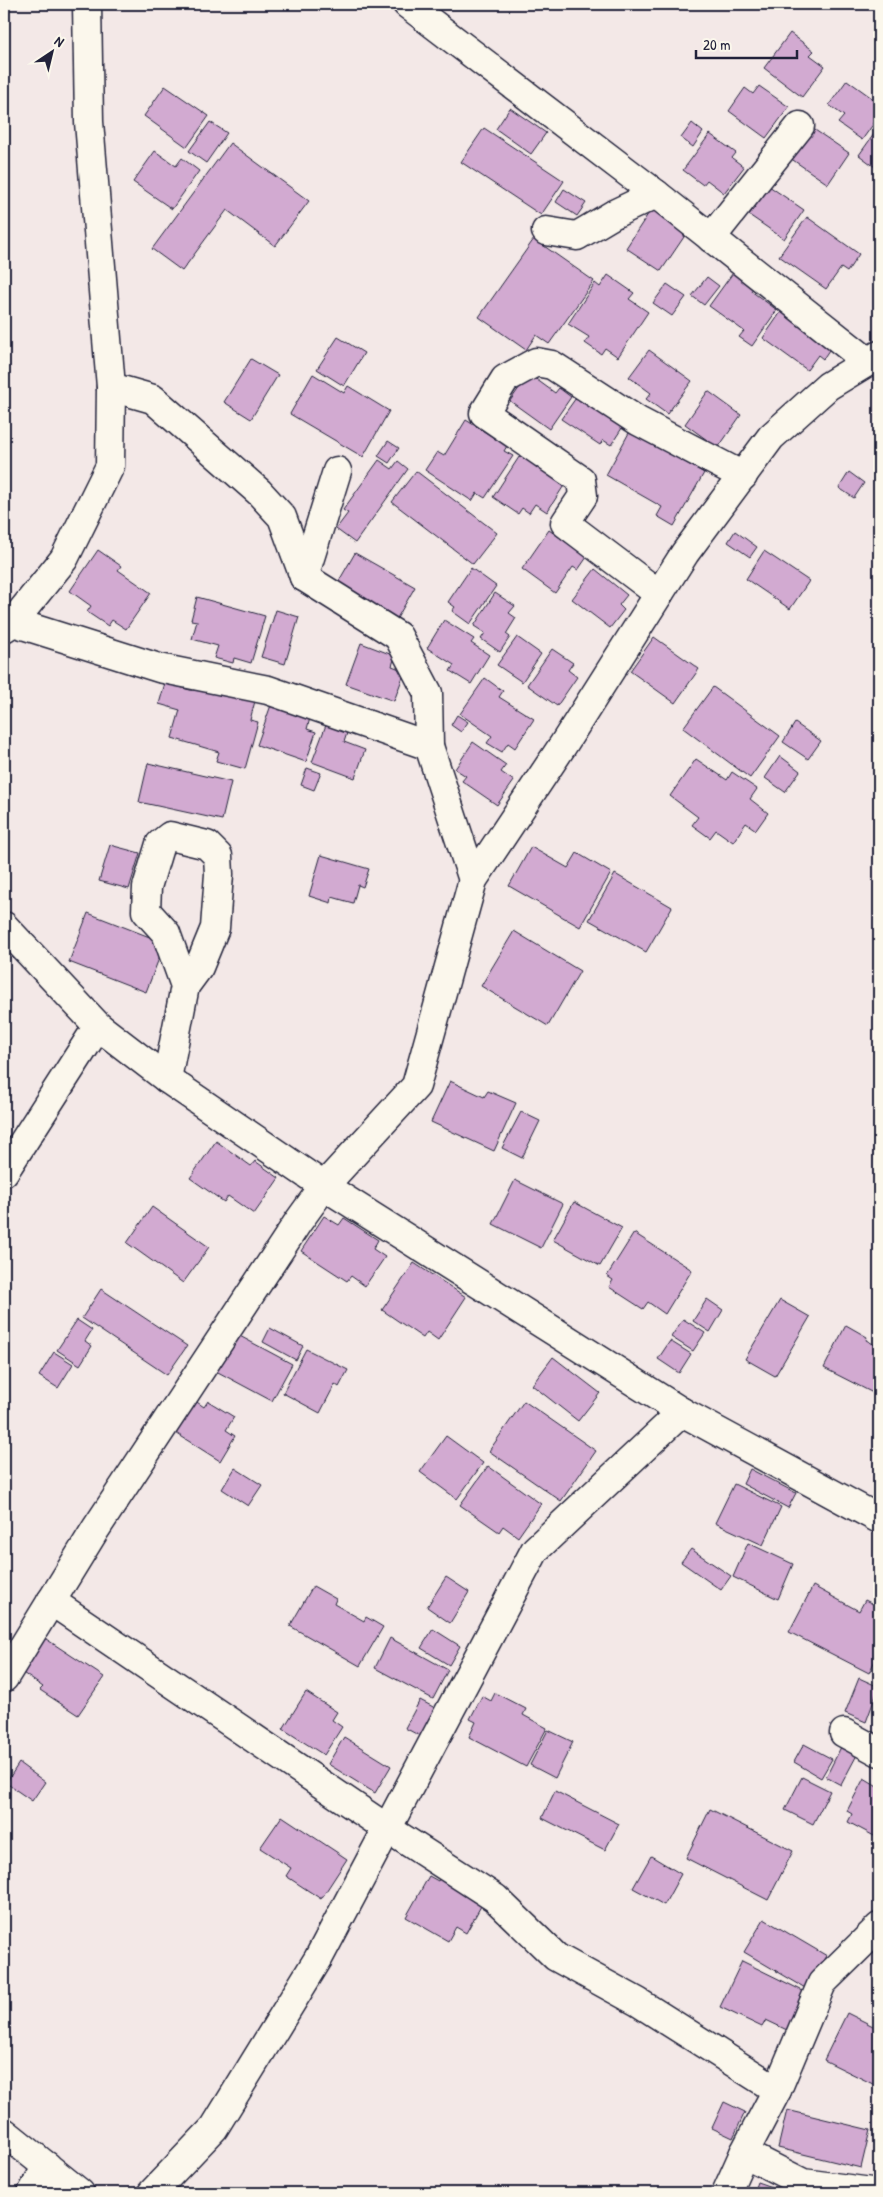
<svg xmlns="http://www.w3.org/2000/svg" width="883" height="2197" viewBox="0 0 883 2197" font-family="'Patrick Hand',sans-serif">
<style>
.building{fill:#d2aad1;stroke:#22223b}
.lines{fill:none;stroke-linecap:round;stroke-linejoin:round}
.minor-casing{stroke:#22223b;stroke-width:31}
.minor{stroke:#fbf7ec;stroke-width:28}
</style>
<rect width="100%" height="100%" fill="#f3e8e7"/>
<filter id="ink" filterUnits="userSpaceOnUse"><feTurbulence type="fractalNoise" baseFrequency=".02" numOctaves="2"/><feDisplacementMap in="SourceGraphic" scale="10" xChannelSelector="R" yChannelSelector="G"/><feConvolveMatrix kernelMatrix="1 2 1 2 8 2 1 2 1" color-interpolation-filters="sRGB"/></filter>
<g filter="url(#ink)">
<g class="building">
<path d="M790,33L814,51L810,55L825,66L802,97L764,68Z"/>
<path d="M847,80L879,103V116L862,140L838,123L844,116L829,105Z"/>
<path d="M165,86L209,116L187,147L144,116Z"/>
<path d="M759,86L789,107L766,138L729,111L745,88L753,94Z"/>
<path d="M510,108L546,133L531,154L496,129Z"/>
<path d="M210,122L227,133L206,163L189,151Z"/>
<path d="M692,123L703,132L693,147L681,138Z"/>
<path d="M879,127V170L859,155Z"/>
<path d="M484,128L564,181L541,215L461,162Z"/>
<path d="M812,128L849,153L828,184L790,158Z"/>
<path d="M710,134L736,153L732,158L744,167L724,193L707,180L703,185L683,170Z"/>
<path d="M230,143L309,201L275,246L227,210L182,271L152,249Z"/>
<path d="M155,151L176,166L182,158L199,171L172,209L133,182Z"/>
<path d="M769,186L804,210L784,239L749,215Z"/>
<path d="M564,189L586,203L577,216L556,202Z"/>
<path d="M652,208L688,231L661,271L626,248Z"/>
<path d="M807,217L859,254L847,272L841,268L826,289L779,256Z"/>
<path d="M534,239L594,281L549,344L536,335L526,350L479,317Z"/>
<path d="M735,270L755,285L751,291L777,310L752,346L739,337L744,331L709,306Z"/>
<path d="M608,275L634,293L629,299L648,312L618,357L605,348L601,354L585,343L589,337L568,324L595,283L600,287Z"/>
<path d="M707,277L719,286L704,305L692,296Z"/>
<path d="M667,284L686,297L672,316L653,303Z"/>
<path d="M783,309L833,344L823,359L818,355L807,370L763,338Z"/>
<path d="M338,337L364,353L344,386L317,369Z"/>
<path d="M649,350L692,381L667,414L646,399L651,393L629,377Z"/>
<path d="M251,359L278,375L251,419L224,402Z"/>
<path d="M313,374L344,393L348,386L389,411L363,457L290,414Z"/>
<path d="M529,374L555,393L559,388L571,397L549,429L510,401Z"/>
<path d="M708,391L741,415L718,448L685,424Z"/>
<path d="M578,395L624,425L611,445L603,440L600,445L561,419Z"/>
<path d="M466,420L507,446L504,451L513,456L485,498L477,493L472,501L425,470L437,452L444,456Z"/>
<path d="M630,431L704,473L674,526L657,516L662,507L606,475Z"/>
<path d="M388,441L399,448L389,463L378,456Z"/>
<path d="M521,454L565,484L547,512L535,504L529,513L522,508L518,514L493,497Z"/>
<path d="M379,460L392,469L398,461L408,469L355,543L336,529L348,513L343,510Z"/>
<path d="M416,471L497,533L473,564L392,502Z"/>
<path d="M849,472L864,483L854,498L839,488Z"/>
<path d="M549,530L587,557L578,570L573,567L555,593L522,569Z"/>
<path d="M735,531L757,547L750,557L728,542Z"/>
<path d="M98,550L121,566L118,570L151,593L126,629L112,620L108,626L87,612L91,606L70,591Z"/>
<path d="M764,551L809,581L790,609L746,579Z"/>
<path d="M355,553L415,587L396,620L336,586Z"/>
<path d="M471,568L496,586L470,624L452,611L455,607L448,602Z"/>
<path d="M595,569L627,595L619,605L624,610L610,628L572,599Z"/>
<path d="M495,593L515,606L509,613L516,618L506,634L510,637L500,652L481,639L485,633L474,626Z"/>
<path d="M197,597L265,616L251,663L234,658L233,663L214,658L218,646L192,639L197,621L191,620Z"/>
<path d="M276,610L299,617L285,664L261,657Z"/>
<path d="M444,620L474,639L471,643L489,655L471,684L450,671L454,665L427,648Z"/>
<path d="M517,637L541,654L522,682L497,665Z"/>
<path d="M654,637L699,669L675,703L630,671Z"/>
<path d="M361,643L395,656L392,666L405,671L394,701L346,684Z"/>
<path d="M552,649L573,663L568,670L577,677L557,706L527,685Z"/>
<path d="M485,678L503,691L499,697L534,719L515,748L508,743L502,752L487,743L492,736L460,714Z"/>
<path d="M165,683L190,690L219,691L255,701L250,720L258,722L245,769L216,761L219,752L172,738L180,710L159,704Z"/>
<path d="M713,687L780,736L750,778L683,728Z"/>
<path d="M271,705L310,718L307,729L316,732L306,762L257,745Z"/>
<path d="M457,715L468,722L461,732L451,725Z"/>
<path d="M795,723L821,741L808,759L783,742Z"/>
<path d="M326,725L347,733L344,742L365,750L355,778L312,762Z"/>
<path d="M473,742L506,765L501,772L514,781L497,805L462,781L466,776L455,769Z"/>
<path d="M780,756L800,771L785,792L765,778Z"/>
<path d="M696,759L727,780L732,772L757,789L750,799L768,813L756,830L746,823L733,842L716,830L710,838L692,825L698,817L670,796Z"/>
<path d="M148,763L231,782L222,820L139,802Z"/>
<path d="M307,768L321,773L314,790L301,785Z"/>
<path d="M110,845L140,853L129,889L99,881Z"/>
<path d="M531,847L568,868L577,853L611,873L580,927L509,886Z"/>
<path d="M321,855L369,869L363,887L358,885L353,903L332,897L331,903L309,896Z"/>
<path d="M615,874L672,907L646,952L589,920Z"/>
<path d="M88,913L165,943L146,992L69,962Z"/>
<path d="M514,931L580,971L548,1026L481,986Z"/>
<path d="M450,1081L484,1097L488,1091L516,1103L494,1151L431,1122Z"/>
<path d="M521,1112L540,1121L522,1158L502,1148Z"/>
<path d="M216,1141L251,1166L255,1161L279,1178L254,1214L228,1196L224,1202L190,1178Z"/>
<path d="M515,1180L563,1204L541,1248L493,1224Z"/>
<path d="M574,1202L622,1228L600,1266L553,1240Z"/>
<path d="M152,1207L209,1247L183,1283L127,1243Z"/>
<path d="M324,1216L339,1225L344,1218L378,1240L373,1249L385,1257L365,1286L351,1276L347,1281L301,1251Z"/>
<path d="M634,1233L692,1270L665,1314L648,1302L643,1309L609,1287L613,1280L607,1276Z"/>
<path d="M414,1263L466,1297L438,1340L427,1332L423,1338L382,1310Z"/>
<path d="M101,1289L187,1346L167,1375L82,1318Z"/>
<path d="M707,1299L723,1310L710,1332L693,1321Z"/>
<path d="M780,1300L810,1317L775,1376L745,1359Z"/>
<path d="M683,1319L705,1333L693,1351L671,1337Z"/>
<path d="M77,1320L92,1330L85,1341L92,1346L80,1365L57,1350Z"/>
<path d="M846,1325L867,1337L866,1340L879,1347V1396L824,1368Z"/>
<path d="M270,1328L303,1346L296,1360L263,1342Z"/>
<path d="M236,1334L292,1364L272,1401L216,1371Z"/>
<path d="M670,1341L691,1354L679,1373L658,1359Z"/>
<path d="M306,1349L348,1370L339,1387L335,1384L320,1413L283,1393Z"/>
<path d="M54,1352L73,1364L58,1388L39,1376Z"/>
<path d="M553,1357L600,1393L578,1421L532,1385Z"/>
<path d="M191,1398L204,1407L208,1401L234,1417L226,1430L235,1436L220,1461L171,1430Z"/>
<path d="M524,1401L596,1451L561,1501L489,1451Z"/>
<path d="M446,1436L483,1463L457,1499L420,1472Z"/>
<path d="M488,1466L541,1504L518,1537L503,1526L499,1532L460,1505Z"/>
<path d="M235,1468L262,1485L248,1506L222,1489Z"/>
<path d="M750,1469L796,1493L788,1508L743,1484Z"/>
<path d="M734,1484L781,1507L763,1545L715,1523Z"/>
<path d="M748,1543L793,1564L778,1599L733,1577Z"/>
<path d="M691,1549L731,1576L721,1590L681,1562Z"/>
<path d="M446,1577L469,1592L450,1623L427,1607Z"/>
<path d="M313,1586L336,1599L334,1604L364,1621L366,1617L383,1627L360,1666L290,1626Z"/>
<path d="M813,1586L859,1611L865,1600L879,1607L878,1621L879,1622V1652L869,1673L789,1632Z"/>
<path d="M433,1629L460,1646L449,1665L421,1648Z"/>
<path d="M43,1637L104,1677L78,1715L40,1690L43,1687L20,1671Z"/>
<path d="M390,1638L448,1670L433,1699L375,1668Z"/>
<path d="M859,1678L879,1687L866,1722L845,1713Z"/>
<path d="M306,1692L337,1712L332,1720L342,1727L324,1755L283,1729Z"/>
<path d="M495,1693L526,1709L523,1715L547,1728L526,1767L469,1737L476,1722L470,1719L482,1696L491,1701Z"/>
<path d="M420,1700L437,1709L422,1737L405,1728Z"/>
<path d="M548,1730L573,1742L555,1778L530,1765Z"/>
<path d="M344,1737L391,1766L375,1793L328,1764Z"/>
<path d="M804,1744L832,1759L821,1778L794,1762Z"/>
<path d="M842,1745L858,1753L841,1785L826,1777Z"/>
<path d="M19,1763L45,1782L32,1801L6,1783Z"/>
<path d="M802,1777L830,1791L813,1824L785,1810Z"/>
<path d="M864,1778L879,1787V1832L876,1837L848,1822L852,1814L847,1811Z"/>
<path d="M555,1791L619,1824L605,1850L542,1818Z"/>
<path d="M710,1809L793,1851L768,1900L686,1858Z"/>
<path d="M282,1816L347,1859L321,1899L286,1876L291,1868L260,1848Z"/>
<path d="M651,1856L681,1874L664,1905L633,1888Z"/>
<path d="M442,1874L475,1892L471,1900L481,1906L466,1933L456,1927L448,1941L406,1917L429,1876L438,1881Z"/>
<path d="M764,1919L827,1956L807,1989L744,1952Z"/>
<path d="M742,1961L805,1992L787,2030L766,2020L762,2027L720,2007Z"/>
<path d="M847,2013L879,2029V2087L824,2060Z"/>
<path d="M724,2102L745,2112L733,2138L712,2128Z"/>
<path d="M787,2110L870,2130L861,2168L778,2148Z"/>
<path d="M757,2182L780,2190L779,2193H753Z"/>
</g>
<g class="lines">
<defs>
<g id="minor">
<path d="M407,4L656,194L867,361"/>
<path d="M546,231L577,236L614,214L656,194"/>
<path d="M711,238L800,126"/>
<path d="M111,387L153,399L259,492L282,517L304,577L398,636L428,693L429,746L473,880"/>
<path d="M304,577L337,471"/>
<path d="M659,594L565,523L583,496L581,480L484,413L505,379L536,362L552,365L638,421L743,476"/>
<path d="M13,622L159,668L268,690L429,746"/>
<path d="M4,628L13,622L64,559L110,466L111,387L89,122L87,4"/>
<path d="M4,926L98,1026L167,1079L324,1186L682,1412L879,1519"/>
<path d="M167,1079L185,986L199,967L215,928L219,874L218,856L207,845L170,836L160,844L147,887L146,911L166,933L185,986"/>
<path d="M4,1172L98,1026"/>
<path d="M51,1601L388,1829L495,1898L556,1957L638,2002L777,2090"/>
<path d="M4,1678L95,1530L298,1222L324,1186L416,1086L473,880L563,745L685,553L771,437L828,386L879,355"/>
<path d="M844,1733L879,1752"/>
<path d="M4,2132L80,2193"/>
<path d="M744,2153L803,2183L879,2193"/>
<path d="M32,2193L47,2166"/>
<path d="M152,2193L214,2128L318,1959L535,1550L682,1412"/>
<path d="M726,2193L744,2153L777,2090L822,1983L879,1927"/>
</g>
</defs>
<use href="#minor" class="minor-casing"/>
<use href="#minor" class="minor"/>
</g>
</g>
<rect width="883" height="2197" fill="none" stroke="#fbf7ec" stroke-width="20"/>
<rect x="10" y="10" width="863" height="2177" fill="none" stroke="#22223b" stroke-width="2" filter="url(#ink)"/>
<g transform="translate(52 52) rotate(35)" stroke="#fbf7ec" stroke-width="4" paint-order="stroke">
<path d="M0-4L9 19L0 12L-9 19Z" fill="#22223b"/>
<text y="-8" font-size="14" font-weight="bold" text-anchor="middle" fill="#22223b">N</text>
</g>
<path d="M696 50v8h101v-8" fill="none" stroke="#22223b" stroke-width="2.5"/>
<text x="703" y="50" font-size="15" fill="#22223b" stroke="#fbf7ec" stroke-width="4" paint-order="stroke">20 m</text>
</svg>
